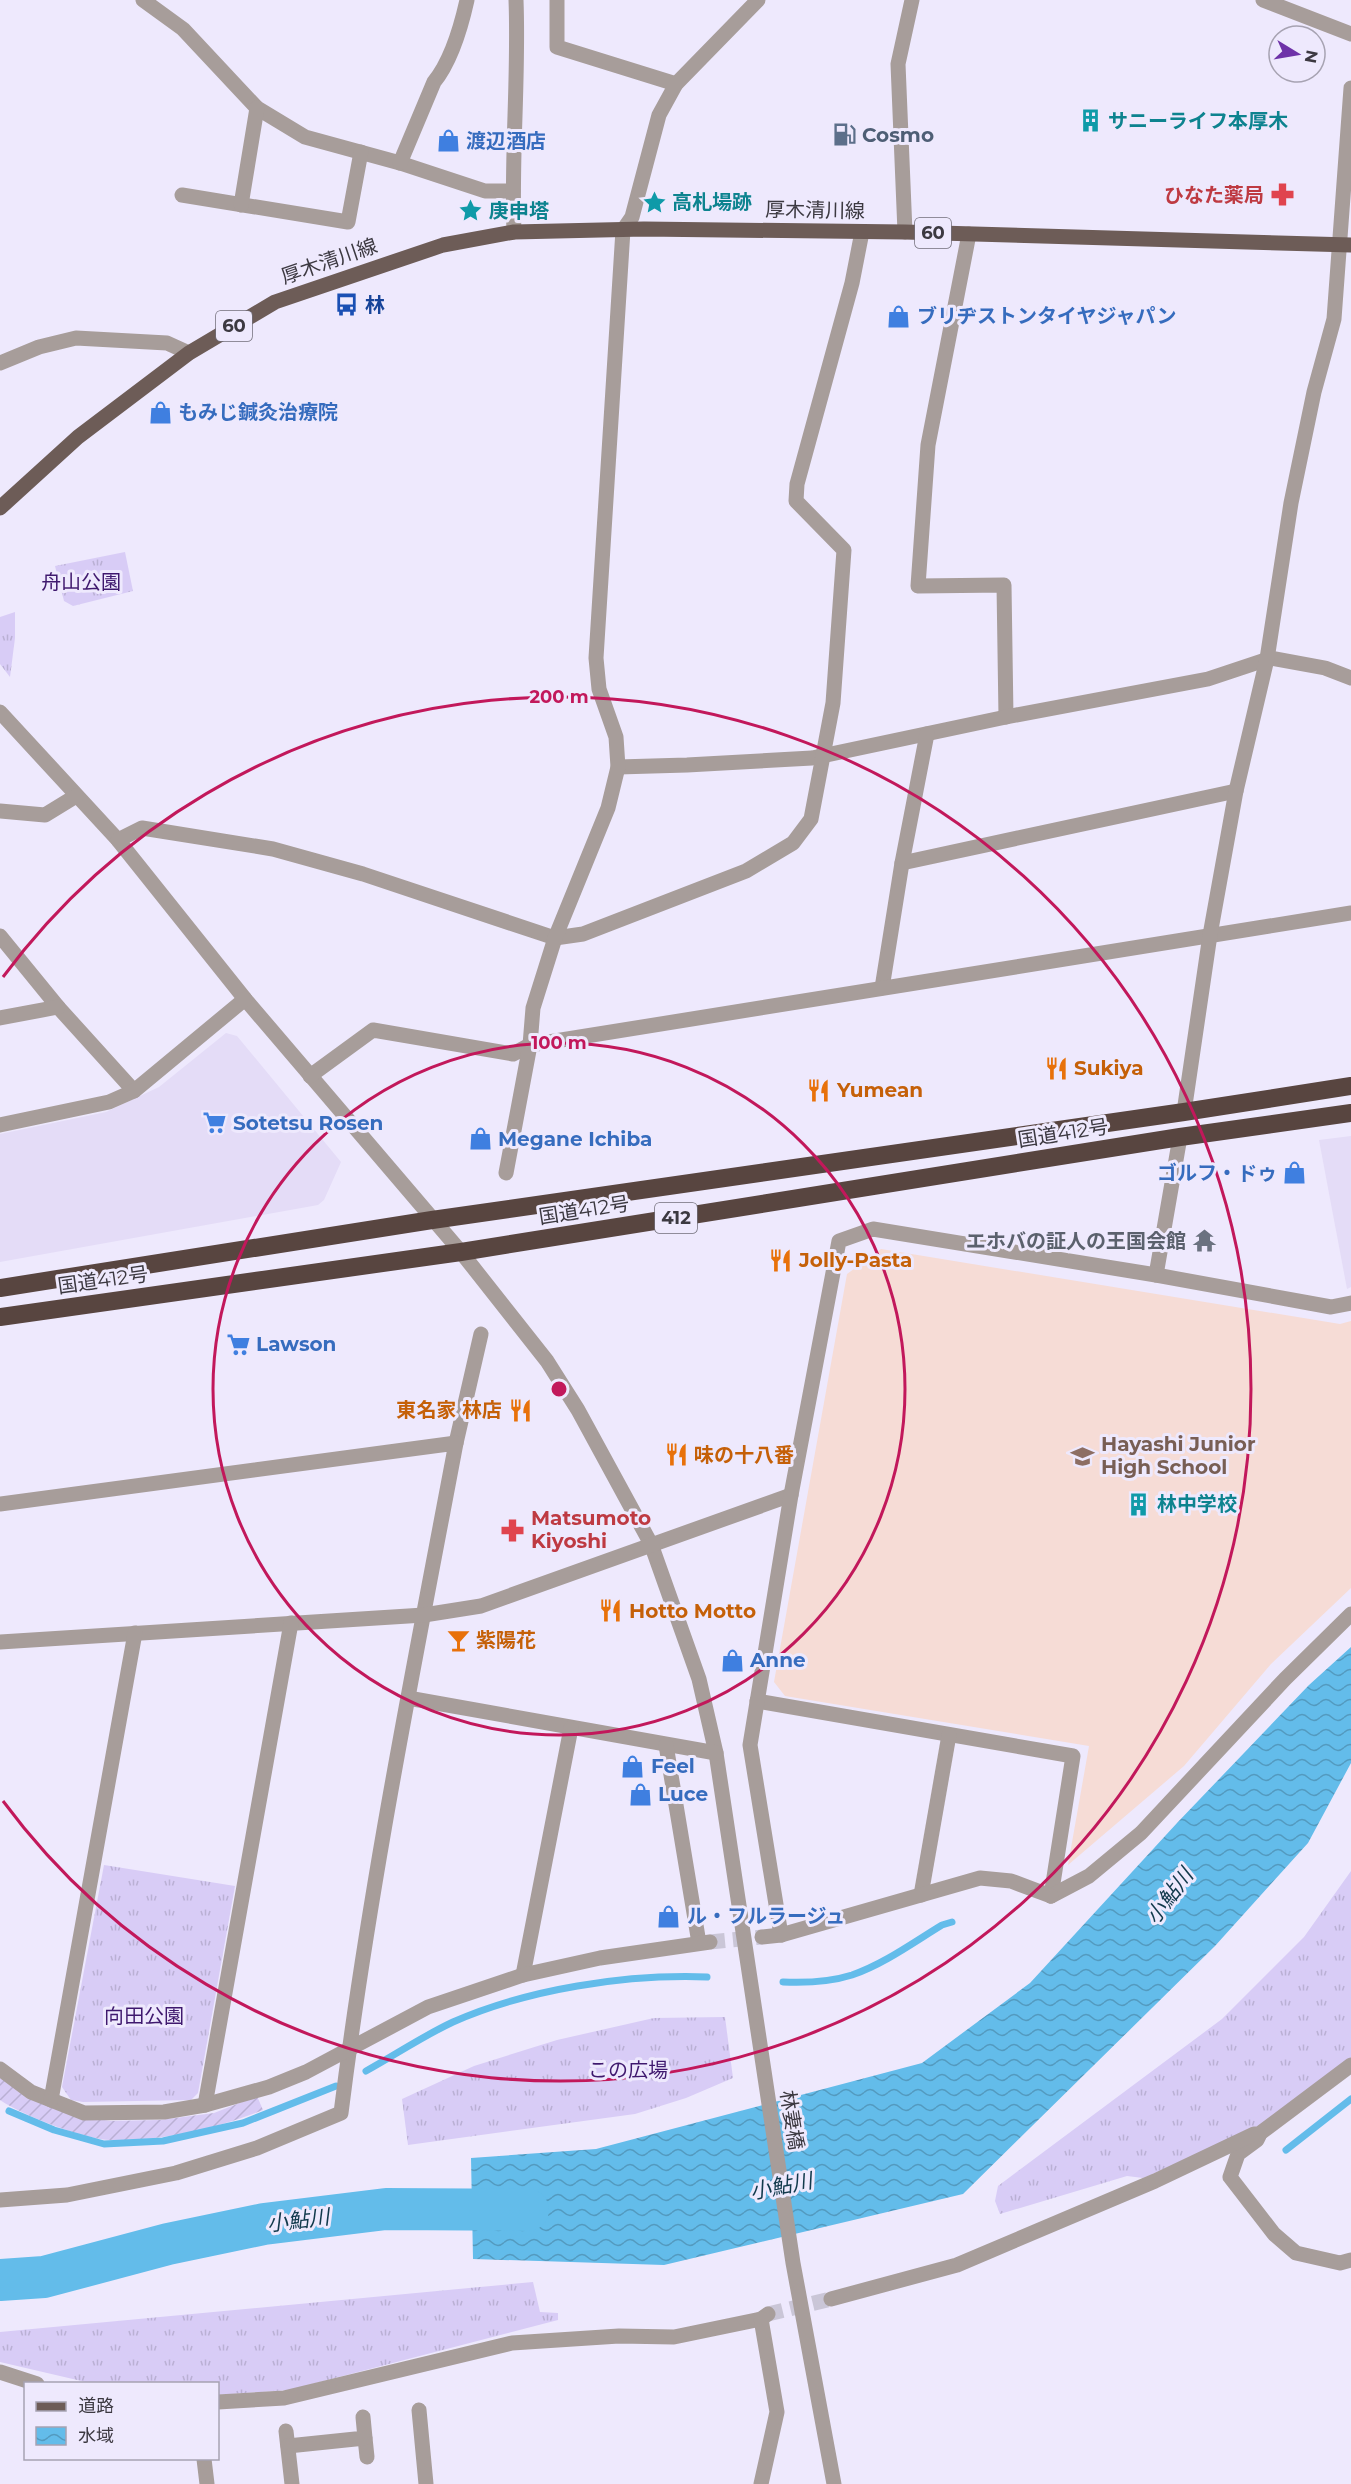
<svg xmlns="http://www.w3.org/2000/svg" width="1351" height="2484" viewBox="0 0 1351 2484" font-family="Montserrat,'Noto Sans JP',sans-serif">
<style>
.built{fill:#e4dcf7}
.education{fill:#f6dcd6}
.grass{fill:url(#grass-tufts)}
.garden{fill:url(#garden-furrows)}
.water{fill:url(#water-waves)}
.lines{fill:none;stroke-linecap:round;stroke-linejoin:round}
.stream{stroke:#63bcea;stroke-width:7}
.river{stroke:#63bcea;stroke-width:42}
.minor-tunnel{stroke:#cac6d7;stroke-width:15;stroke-dasharray:15 8;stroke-linecap:butt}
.minor{stroke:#a79d9a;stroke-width:15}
.major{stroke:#6d5c57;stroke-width:15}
.highway{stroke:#584540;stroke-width:18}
.ring{fill:none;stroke:#c2185b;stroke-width:3}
.labels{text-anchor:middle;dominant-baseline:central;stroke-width:6;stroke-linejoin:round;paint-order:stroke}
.shield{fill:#eee9fd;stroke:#716e79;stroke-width:1.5}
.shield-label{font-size:18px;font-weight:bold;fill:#3c3941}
.culture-label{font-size:20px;font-weight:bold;fill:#0d838f;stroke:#eee9fd;text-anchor:start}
.service-label{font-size:20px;font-weight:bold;fill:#4e5e75;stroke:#eee9fd;text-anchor:start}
.shop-label{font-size:20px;font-weight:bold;fill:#366cbe;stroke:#eee9fd;text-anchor:start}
.health-label{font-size:20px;font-weight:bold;fill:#be3a42;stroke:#eee9fd;text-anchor:end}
.street-label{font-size:20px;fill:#3c3941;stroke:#eee9fd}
.transit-label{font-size:20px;font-weight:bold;fill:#164399;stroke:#eee9fd;text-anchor:start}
.park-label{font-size:20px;fill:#3f196e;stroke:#eee9fd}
.food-label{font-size:20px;font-weight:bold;fill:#c56008;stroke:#eee9fd;text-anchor:start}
.worship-label{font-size:20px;font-weight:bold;fill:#5b616d;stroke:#eee9fd;text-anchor:end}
.education-label{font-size:20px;font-weight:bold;fill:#785e54;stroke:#eee9fd;text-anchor:start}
.water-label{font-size:21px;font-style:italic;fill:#11394c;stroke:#eee9fd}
.centre{fill:#c2185b;stroke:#eee9fd;stroke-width:3}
.ring-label{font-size:18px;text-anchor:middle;font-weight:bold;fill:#c2185b;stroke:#eee9fd;stroke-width:6;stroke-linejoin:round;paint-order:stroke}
</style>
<defs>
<pattern id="grass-tufts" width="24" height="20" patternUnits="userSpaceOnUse" patternTransform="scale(1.5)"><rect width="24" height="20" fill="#d8ccf6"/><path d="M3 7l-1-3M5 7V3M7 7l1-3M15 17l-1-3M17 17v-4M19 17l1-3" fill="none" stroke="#bab0d4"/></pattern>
<pattern id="garden-furrows" width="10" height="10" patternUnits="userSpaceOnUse" patternTransform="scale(1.5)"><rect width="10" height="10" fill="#d8ccf6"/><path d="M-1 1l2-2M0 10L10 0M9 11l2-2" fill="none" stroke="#bab0d4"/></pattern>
<pattern id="water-waves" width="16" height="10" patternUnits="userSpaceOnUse" patternTransform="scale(1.5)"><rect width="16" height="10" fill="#63bcea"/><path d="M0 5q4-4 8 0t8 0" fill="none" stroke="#539abf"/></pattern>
</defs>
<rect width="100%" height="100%" fill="#eee9fd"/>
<g class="built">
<path d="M226,1033L237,1036L341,1162L324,1200L318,1205L0,1262V1134L106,1112L159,1087Z"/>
<path d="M1351,1136V1287L1347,1289L1319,1140Z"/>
</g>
<path class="education" d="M881,1249L1340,1324L1351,1321V1588L1271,1664L1184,1766L1068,1865L1089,1746L785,1696L774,1682L847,1274Z"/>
<g class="grass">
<path d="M125,552L133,591L73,606L64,601L55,566Z"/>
<path d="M15,612V638L10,677L0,664V617Z"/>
<path d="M104,1865L235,1886L198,2093L191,2100L83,2102L71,2100L62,2087Z"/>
<path d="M1351,1871V2058L1261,2125L1155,2173L1143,2178L1127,2176L1000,2214L995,2201L998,2186L1222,2019L1304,1937Z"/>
<path d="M725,2017L733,2078L686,2098L635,2114L408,2145L402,2099L474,2066L557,2040L654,2018Z"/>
<path d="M533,2282L540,2312L558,2313V2320L289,2390L218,2395V2384L90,2383L0,2362V2332Z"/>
</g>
<path class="garden" d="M0,2078L78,2116L111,2121L160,2120L214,2113L257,2096L263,2110C220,2128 158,2142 111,2140C85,2140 22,2115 0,2100Z"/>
<path class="water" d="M1351,1647V1763L1308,1843L1215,1946L963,2194L664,2265L473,2259L471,2158L596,2149L922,2063L1030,1983L1177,1823L1309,1685Z"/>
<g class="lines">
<g class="stream">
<path d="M783,1982C806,1983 830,1982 852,1975C884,1964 914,1942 942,1925L952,1922"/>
<path d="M366,2071C395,2055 423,2036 453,2022C528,1989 625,1974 707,1977"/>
<path d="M9,2111L54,2130L104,2144L163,2141L243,2123L336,2086"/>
<path d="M1286,2150L1351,2099"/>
</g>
<path class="river" d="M0,2280L44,2277L168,2244L264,2224L386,2209L528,2210"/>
<g class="minor-tunnel">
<path d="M710,1942L762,1937"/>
<path d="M768,2314L831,2299"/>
</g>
<g class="minor">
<path d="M143,0L183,29L257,108L305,137L400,163L485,191H513"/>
<path d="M557,0V47L676,84"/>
<path d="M1263,0L1351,34"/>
<path d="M400,163L434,82C451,61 461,27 467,0"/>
<path d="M182,195L348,222L361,152"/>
<path d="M241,205L257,108"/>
<path d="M514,232C511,154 519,77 516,0"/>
<path d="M905,232L898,64L912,0"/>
<path d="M969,234L928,445L918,586L1004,585L1006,717"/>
<path d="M0,363L39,347L76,338L167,343L189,353"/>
<path d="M0,712L118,840L245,999L461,1252L547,1361L578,1410L651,1544L699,1679L716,1753L793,2263L834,2484"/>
<path d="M618,767L687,765L812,758L1006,717L1208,679L1271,658L1325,668L1351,678"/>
<path d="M0,811L45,815L76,796"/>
<path d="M118,840L142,828L273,849L363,874L555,938L583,934L746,871L793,843L811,819L833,703L844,550L796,501L797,484L852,283L862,232"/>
<path d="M902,863L1236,791"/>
<path d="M0,936L58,1007L134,1091"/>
<path d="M882,988L902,863L927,734"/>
<path d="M0,1018L58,1007"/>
<path d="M310,1076L373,1030L513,1054L530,1045L1351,913"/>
<path d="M1184,1112L1210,935L1236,791L1267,659L1291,503L1314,392L1334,319L1351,88"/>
<path d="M0,1125L109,1102L134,1091L245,999"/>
<path d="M506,1173L530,1045L533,1008L555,938L608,808L618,767L616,737L599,689L596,658L623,230L632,217L659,115L676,84L758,0"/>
<path d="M1156,1275L1180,1137"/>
<path d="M456,1443L481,1334"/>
<path d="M0,1504L456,1443C414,1666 369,1889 341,2113L257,2148L176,2173L67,2195L0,2200"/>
<path d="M0,1642L424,1615L481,1606L791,1495"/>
<path d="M408,1698L716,1753"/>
<path d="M757,1701L1073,1756L1051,1896"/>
<path d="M666,1745L699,1943"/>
<path d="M921,1895L949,1735"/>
<path d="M1051,1896L1089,1876L1141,1833L1285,1679L1351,1614"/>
<path d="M781,1935L750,1745L791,1495L839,1241L873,1229L1156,1275L1331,1307L1351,1303"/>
<path d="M762,1937L781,1935L980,1878L1011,1881L1051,1896"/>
<path d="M523,1975L571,1728"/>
<path d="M0,2069L31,2092L84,2113L164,2112L205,2105L269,2087L306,2072L428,2007L523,1975L600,1958L710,1942"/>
<path d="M51,2100L135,1633"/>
<path d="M205,2105L291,1623"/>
<path d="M1259,2136L1257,2140L1238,2154L1230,2177L1274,2234L1296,2253L1340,2263L1351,2260"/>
<path d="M831,2299L957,2265L1155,2181L1254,2134H1259L1351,2065"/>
<path d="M0,2372L37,2384"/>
<path d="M218,2402L284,2398L512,2343L619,2336L674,2337L761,2319L768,2314"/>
<path d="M419,2410L426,2484"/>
<path d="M286,2431L292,2484"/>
<path d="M365,2438L367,2457"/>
<path d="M288,2446L365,2438L363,2417"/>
<path d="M204,2459L207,2484"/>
<path d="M761,2484L777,2412L761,2319"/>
</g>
<path class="major" d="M0,508L78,437L189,353L275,302L443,245L514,232L644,229L905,232L1351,245"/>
<g class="highway">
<path d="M0,1288L432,1220L1184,1112L1351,1086"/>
<path d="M0,1317L461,1252L1180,1137L1351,1113"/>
</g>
</g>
<g class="ring">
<circle cx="559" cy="1389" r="346"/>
<path d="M3 977A692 692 0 1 1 3 1801"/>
</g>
<defs>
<symbol id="building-bare" viewBox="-9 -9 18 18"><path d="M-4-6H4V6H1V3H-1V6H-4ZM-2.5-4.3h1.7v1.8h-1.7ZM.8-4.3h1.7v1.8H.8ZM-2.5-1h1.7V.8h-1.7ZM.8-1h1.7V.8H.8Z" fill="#0f9aa8" stroke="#eee9fd" stroke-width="2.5" paint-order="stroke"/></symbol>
<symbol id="fuel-bare" viewBox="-9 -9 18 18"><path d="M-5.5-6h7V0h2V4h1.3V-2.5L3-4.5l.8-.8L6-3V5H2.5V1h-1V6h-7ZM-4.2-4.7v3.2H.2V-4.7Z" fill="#5c6f8a" stroke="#eee9fd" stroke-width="2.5" paint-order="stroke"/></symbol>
<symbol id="shop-bare" viewBox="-9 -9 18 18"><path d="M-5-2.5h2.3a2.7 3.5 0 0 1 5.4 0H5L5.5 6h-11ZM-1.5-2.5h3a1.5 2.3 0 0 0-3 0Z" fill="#3f7fe0" stroke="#eee9fd" stroke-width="2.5" paint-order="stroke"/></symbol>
<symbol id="pharmacy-bare" viewBox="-9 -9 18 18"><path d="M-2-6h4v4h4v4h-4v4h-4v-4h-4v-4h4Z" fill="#e0444e" stroke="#eee9fd" stroke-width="2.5" paint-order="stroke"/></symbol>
<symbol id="sight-bare" viewBox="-9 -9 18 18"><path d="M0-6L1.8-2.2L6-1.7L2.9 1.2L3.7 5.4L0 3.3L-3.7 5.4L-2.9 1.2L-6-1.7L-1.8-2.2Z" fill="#0f9aa8" stroke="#eee9fd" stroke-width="2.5" paint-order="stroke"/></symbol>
<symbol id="bus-bare" viewBox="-9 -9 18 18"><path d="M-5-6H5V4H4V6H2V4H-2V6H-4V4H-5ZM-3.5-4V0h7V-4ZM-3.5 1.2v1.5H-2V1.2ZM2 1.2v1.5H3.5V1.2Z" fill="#1a4fb4" stroke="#eee9fd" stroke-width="2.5" paint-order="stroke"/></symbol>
<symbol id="restaurant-bare" viewBox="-9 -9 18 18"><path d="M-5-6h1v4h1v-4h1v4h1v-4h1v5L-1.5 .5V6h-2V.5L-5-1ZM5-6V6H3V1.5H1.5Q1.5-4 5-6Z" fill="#e8710a" stroke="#eee9fd" stroke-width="2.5" paint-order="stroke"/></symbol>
<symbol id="supermarket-bare" viewBox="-9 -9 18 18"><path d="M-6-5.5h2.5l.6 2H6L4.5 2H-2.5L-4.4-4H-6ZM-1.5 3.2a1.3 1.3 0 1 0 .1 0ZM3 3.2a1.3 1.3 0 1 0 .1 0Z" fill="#3f7fe0" stroke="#eee9fd" stroke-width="2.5" paint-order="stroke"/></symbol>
<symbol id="temple-bare" viewBox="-9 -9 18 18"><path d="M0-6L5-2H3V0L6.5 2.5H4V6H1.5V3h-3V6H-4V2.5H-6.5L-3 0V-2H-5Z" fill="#6b7280" stroke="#eee9fd" stroke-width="2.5" paint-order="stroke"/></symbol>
<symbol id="school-bare" viewBox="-9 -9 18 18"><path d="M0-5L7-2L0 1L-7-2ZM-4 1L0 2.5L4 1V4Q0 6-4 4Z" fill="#8d6e63" stroke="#eee9fd" stroke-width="2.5" paint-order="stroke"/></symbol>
<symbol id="bar-bare" viewBox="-9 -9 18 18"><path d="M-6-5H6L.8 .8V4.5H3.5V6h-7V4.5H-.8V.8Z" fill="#e8710a" stroke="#eee9fd" stroke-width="2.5" paint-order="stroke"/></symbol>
</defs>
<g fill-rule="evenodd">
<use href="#building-bare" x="1074" y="104" width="33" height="33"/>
<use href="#fuel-bare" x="828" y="118" width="33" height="33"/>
<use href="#shop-bare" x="432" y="124" width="33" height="33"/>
<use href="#pharmacy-bare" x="1266" y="178" width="33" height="33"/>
<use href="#sight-bare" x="638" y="186" width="33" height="33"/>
<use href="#sight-bare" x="454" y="194" width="33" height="33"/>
<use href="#bus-bare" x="330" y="288" width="33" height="33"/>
<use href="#shop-bare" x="882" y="300" width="33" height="33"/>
<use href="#shop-bare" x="144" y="396" width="33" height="33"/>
<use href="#restaurant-bare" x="1040" y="1052" width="33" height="33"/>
<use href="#restaurant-bare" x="802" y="1074" width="33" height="33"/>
<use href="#supermarket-bare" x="198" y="1106" width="33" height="33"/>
<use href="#shop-bare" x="464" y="1122" width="33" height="33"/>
<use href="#shop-bare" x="1278" y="1156" width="33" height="33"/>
<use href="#temple-bare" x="1188" y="1224" width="33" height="33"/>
<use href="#restaurant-bare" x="764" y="1244" width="33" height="33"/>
<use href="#supermarket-bare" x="222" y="1328" width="33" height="33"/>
<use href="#restaurant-bare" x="504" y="1394" width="33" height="33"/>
<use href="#restaurant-bare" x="660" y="1438" width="33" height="33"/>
<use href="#school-bare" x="1066" y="1440" width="33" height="33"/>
<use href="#building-bare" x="1122" y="1488" width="33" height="33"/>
<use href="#pharmacy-bare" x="496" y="1514" width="33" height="33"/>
<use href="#restaurant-bare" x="594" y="1594" width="33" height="33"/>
<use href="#bar-bare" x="442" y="1624" width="33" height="33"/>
<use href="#shop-bare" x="716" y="1644" width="33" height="33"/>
<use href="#shop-bare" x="616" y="1750" width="33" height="33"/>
<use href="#shop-bare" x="624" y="1778" width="33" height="33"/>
<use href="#shop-bare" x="652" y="1900" width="33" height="33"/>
</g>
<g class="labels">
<g class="shield">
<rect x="915" y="218" width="36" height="30" rx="4.5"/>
<rect x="216" y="311" width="36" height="30" rx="4.5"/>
<rect x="655" y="1203" width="42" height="30" rx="4.5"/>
</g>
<g class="shield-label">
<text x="933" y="233">60</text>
<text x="234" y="326">60</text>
<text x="676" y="1218">412</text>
</g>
<g class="culture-label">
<text x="1108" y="121">サニーライフ本厚木</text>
<text x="672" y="202">高札場跡</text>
<text x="489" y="211">庚申塔</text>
<text x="1157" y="1504">林中学校</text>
</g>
<g class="service-label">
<text x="862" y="135">Cosmo</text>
</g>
<g class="shop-label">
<text x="466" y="141">渡辺酒店</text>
<text x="917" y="316">ブリヂストンタイヤジャパン</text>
<text x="178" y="412">もみじ鍼灸治療院</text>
<text x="233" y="1123">Sotetsu Rosen</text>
<text x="498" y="1139">Megane Ichiba</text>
<text x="1277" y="1173" text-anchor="end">ゴルフ・ドゥ</text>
<text x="256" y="1344">Lawson</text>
<text x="750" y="1660">Anne</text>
<text x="651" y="1766">Feel</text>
<text x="658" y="1794">Luce</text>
<text x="687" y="1916">ル・フルラージュ</text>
</g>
<g class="health-label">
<text x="1264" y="195">ひなた薬局</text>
<text x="531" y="1518" text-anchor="start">Matsumoto<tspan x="531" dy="23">Kiyoshi</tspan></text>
</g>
<g class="street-label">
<text transform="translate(815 210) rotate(1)">厚木清川線</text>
<text transform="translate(329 261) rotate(-19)">厚木清川線</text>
<text transform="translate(1063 1133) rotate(-9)">国道412号</text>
<text transform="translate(584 1210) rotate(-9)">国道412号</text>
<text transform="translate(103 1280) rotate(-8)">国道412号</text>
<text transform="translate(792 2120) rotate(81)">林妻橋</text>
</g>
<g class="transit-label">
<text x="365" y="305">林</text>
</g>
<g class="park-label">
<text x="81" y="582">舟山公園</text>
<text x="144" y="2016">向田公園</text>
<text x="628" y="2070">この広場</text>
</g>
<g class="food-label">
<text x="1074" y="1068">Sukiya</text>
<text x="837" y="1090">Yumean</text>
<text x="799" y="1260">Jolly-Pasta</text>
<text x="502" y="1410" text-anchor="end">東名家 林店</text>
<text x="694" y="1455">味の十八番</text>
<text x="629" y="1611">Hotto Motto</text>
<text x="476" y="1640">紫陽花</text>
</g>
<g class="worship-label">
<text x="1186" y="1241">エホバの証人の王国会館</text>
</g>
<g class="education-label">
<text x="1101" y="1444">Hayashi Junior<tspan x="1101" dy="23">High School</tspan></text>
</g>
<g class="water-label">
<text transform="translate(1169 1896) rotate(-53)">小鮎川</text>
<text transform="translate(781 2186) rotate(-11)">小鮎川</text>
<text transform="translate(298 2220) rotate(-7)">小鮎川</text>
</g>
</g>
<circle cx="559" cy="1389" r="9" class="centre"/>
<g class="ring-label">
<text x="559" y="703">200 m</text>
<text x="559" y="1049">100 m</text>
</g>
<rect x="24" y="2382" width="195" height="78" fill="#eee9fd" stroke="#a7a3b2" stroke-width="1.5"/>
<rect x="36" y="2402" width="30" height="9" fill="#6d5c57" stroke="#a7a3b2" stroke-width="1.5"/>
<text x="78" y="2412" font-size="18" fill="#3c3941">道路</text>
<rect x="36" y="2427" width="30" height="18" fill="url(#water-waves)" stroke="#a7a3b2" stroke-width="1.5"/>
<text x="78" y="2442" font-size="18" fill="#3c3941">水域</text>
<g transform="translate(1297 54) rotate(101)"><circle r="28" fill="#eee9fd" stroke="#a7a3b2" stroke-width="1.5"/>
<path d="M0-4.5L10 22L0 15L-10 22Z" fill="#6e32a8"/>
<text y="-9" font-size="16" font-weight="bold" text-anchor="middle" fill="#3c3941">N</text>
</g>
</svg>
